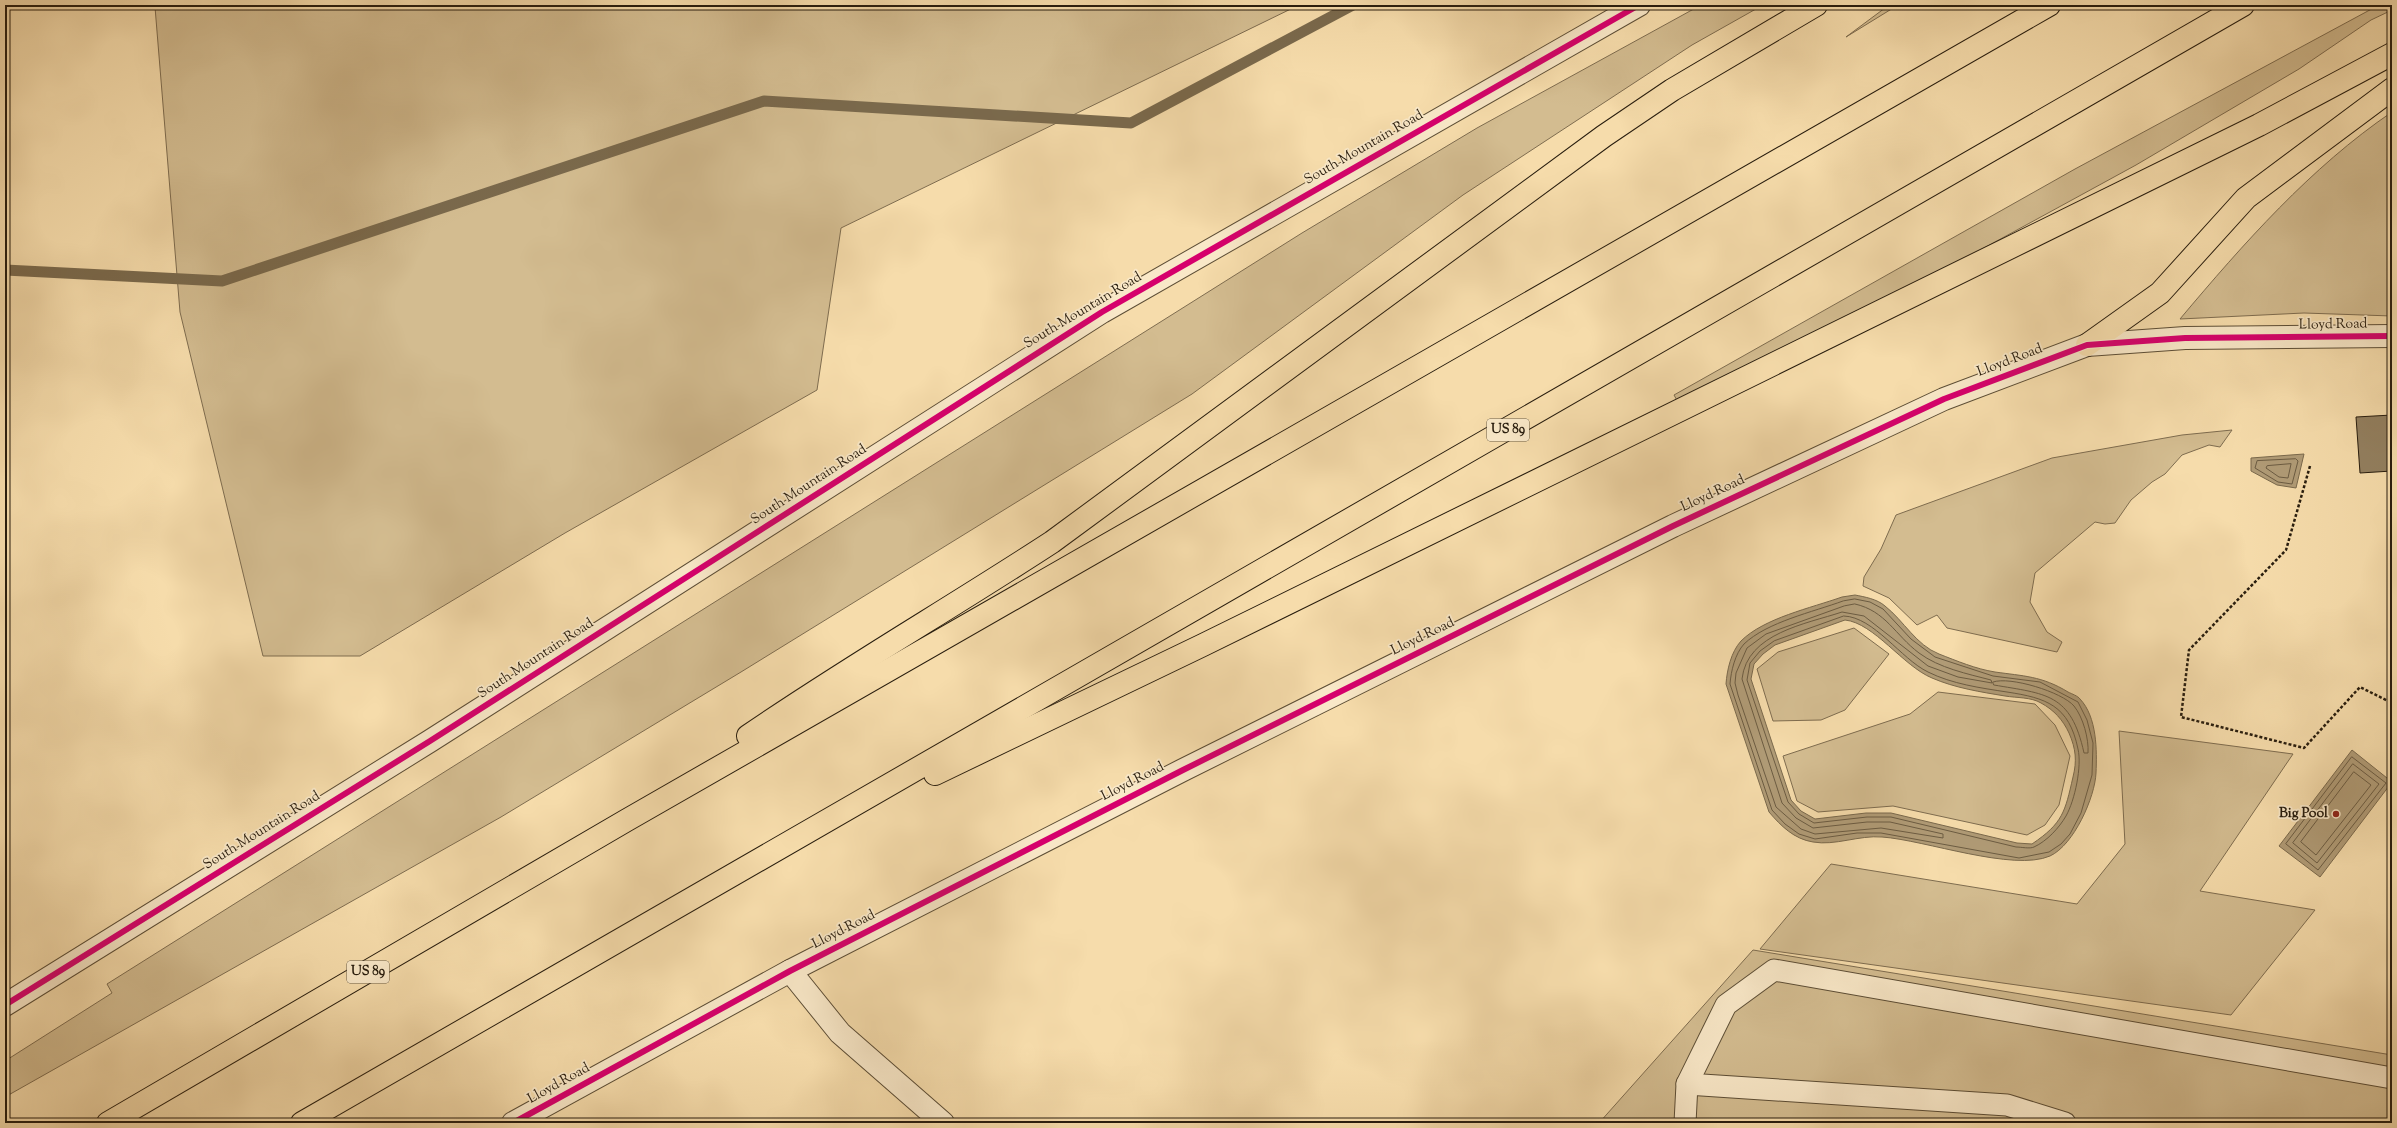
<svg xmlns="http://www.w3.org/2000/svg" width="2397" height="1128" viewBox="0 0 2397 1128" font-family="'Sorts Mill Goudy',serif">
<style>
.green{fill:#d3bc90;stroke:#7e6c4f}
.water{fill:#b09b76;stroke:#7a694c;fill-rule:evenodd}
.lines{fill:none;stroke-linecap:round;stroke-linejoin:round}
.shore{stroke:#6c5c42;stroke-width:1}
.stream{stroke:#7a694c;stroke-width:11}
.building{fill:#938060;stroke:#281d0e}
.service-casing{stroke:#5c4d35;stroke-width:23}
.minor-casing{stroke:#5c4d35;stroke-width:24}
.tertiary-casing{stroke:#5c4d35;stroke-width:24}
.motorway-casing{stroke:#281d0e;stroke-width:24}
.path{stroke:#281d0e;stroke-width:2.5;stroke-dasharray:3 2;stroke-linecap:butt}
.service{stroke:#f9e8c8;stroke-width:21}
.minor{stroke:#f9e8c8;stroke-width:22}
.tertiary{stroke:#f9e8c8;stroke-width:22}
.motorway{stroke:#f6dcab;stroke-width:22}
.cycleway-casing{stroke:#f9e8c8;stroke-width:8}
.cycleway{stroke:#d6006c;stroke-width:6}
.poi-dot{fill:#8f2418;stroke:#f9e8c8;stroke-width:1.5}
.labels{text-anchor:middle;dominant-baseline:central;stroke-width:3.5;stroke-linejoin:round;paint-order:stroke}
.shield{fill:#f9e8c8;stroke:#675a46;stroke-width:1}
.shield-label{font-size:13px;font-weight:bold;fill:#281d0e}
.street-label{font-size:14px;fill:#281d0e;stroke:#f9e8c8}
.poi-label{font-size:14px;font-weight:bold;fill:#281d0e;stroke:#f9e8c8;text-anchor:end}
</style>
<rect width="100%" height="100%" fill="#f6dcab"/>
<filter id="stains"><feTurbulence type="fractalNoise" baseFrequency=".005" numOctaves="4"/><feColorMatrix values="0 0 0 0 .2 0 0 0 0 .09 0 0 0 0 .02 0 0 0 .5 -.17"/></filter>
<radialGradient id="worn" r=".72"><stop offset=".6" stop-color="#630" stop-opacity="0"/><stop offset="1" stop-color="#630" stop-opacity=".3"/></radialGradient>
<g class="green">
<path d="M160,5H1299L841,228L817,390L565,533L360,656H263L180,312L155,7Z"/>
<path d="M1701,5H1763L1692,45L1463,195L1192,394L741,672L501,817L5,1097V1061L112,993L107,984L1302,233L1477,128Z"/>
<path d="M1889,5H1898L1846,37Z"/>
<path d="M2379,5H2392V10L2371,20L2299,69L2136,165L1973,254L1679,404L1674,395L2075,169Z"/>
<path d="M2392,112V316L2304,313L2180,319C2243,244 2311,167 2392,112Z"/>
<path d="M2232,430L2220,447L2209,445L2182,455L2165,474L2152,482L2131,500L2115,523L2105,524L2095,522L2035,573L2030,602L2047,632L2062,642L2057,652L1947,628L1937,615L1917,625L1889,598L1863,586L1864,577L1881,549L1896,515L2052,458L2182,435Z"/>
<path d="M1854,628L1889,654L1845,710L1821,720L1773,721L1757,669L1778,652Z"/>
<path d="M1938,692L2035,704L2055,725L2070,756L2059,805L2045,825L2027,835L1893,806L1818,812L1797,801L1783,756L1910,714Z"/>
<path d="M2119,731L2293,754L2200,891L2315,910L2231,1015L1760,949L1831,864L2077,904L2125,844Z"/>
<path d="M1753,950L2392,1055V1123H1599Z"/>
</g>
<g class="water">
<path d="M2304,454L2296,488L2277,485L2251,471V458Z"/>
<path d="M1855,595C1865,597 1877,599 1885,606C1904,621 1916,645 1939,654C1957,661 1976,669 1995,672C2023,676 2042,676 2068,692C2072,694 2078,696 2080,699C2097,717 2097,750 2096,773C2095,797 2074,845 2050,856C2013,872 1925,840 1882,837C1859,835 1835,846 1813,842C1794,839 1781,826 1769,812L1726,684C1727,670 1731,652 1741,641C1764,618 1811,608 1842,597ZM1845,620C1874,623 1903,666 1932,678C1955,688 1981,692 2005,696C2017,698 2031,697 2041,703C2054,710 2063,720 2069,733C2076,749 2077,761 2073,777C2065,812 2063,823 2032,844L2017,843L1891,813H1866L1815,819L1801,811L1791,800L1751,679L1754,664L1763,654L1775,645Z"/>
<path d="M2352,750L2392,782L2320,877L2279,846Z"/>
</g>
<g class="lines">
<g class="shore">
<path d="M2296,459L2298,461L2292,484L2278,482L2255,468L2257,461Z"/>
<path d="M2291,464L2288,478L2279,477L2266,468L2267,466Z"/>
<path d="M1855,599L1870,602L1883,609L1911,639L1935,657L1993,676L2040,682L2078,702L2087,720L2093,743L2092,775L2081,813L2070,834L2061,844L2049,852L2019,858L1881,833H1857L1815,839L1799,834L1785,824L1772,810L1730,684C1731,671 1735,654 1744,644C1767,622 1813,612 1843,601Z"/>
<path d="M1855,604C1886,611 1895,635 1919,653C1939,668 1968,674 1991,680L1992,683L1958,677L1928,666L1864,616L1842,612C1806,624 1747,633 1742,679L1782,803L1796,818L1813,828L1867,822H1890L1943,834V838L1881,828L1815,834L1801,829L1776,807L1738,695L1735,683L1736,673L1747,648L1766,634L1844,606Z"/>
<path d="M1844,616C1874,617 1901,659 1928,672C1952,684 1981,688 2007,692C2046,698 2069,705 2078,749C2082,766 2075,800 2066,816C2059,828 2047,841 2034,847C2030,849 2021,847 2016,847L1891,817H1867L1814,823L1799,814L1788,802L1747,680L1750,663L1760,651L1774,641Z"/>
<path d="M1993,682C2010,676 2062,692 2074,706C2083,717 2089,739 2088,753H2084C2071,693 2046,694 1994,685Z"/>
<path d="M2352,757L2386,783L2318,870L2286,844Z"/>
<path d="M2353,764L2379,784L2317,863L2293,843Z"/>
<path d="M2354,772L2371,785L2316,855L2301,842Z"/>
</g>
<path class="stream" d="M5,270L222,281L764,101L1131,123L1353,5"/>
</g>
<path class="building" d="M2392,415V471L2360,473L2356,417Z"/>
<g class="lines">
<defs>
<g id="service">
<path d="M1687,1084L2007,1105L2065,1123"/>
<path d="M1685,1123L1687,1084L1726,1005L1774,970L2392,1078"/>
</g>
<path id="minor" d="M790,971L840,1033L943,1123"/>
<g id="tertiary">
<path d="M5,1005L430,741L1102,312L1639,5"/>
<path d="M513,1123L790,971L1183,770L1673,526L1944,399L2087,345L2185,338L2392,336"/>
</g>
<g id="motorway">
<path d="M2087,345L2160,293L2246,198L2392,89"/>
<path d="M748,736C847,668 951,608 1052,542L1604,136L1672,90L1816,5"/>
<path d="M935,774L1203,645L2259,125L2392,54"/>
<path d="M108,1123L627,820L2049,5"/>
<path d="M302,1123L2243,5"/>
</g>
</defs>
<use href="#service" class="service-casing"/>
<use href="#minor" class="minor-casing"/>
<use href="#tertiary" class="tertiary-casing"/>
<use href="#motorway" class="motorway-casing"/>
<path class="path" d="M2310,466L2286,550L2189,650L2181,717L2304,748L2360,687L2392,703"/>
<use href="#service" class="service"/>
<use href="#minor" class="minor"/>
<use href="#tertiary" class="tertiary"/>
<use href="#motorway" class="motorway"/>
<defs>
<g id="cycleway">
<path d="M5,1005L430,741L1102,312L1639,5"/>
<path d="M513,1123L790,971L1183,770L1673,526L1944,399L2087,345L2185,338L2392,336"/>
</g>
</defs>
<use href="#cycleway" class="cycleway-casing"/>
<use href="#cycleway" class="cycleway"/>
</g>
<circle class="poi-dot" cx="2336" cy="814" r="4"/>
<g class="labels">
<g class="shield">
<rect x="1487" y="419" width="42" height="22" rx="3"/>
<rect x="347" y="961" width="42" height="22" rx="3"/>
</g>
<g class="shield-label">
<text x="1508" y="430">US 89</text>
<text x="368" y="972">US 89</text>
</g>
<g class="street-label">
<text transform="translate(1364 148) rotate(-30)">South Mountain Road</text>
<text transform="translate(1083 311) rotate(-31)">South Mountain Road</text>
<text transform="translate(2333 325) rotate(-1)">Lloyd Road</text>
<text transform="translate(2010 361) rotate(-21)">Lloyd Road</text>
<text transform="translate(809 485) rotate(-33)">South Mountain Road</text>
<text transform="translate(1713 494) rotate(-25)">Lloyd Road</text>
<text transform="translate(1423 637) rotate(-26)">Lloyd Road</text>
<text transform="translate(536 659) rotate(-33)">South Mountain Road</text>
<text transform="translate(1133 782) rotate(-27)">Lloyd Road</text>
<text transform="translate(262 831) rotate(-32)">South Mountain Road</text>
<text transform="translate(844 930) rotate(-27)">Lloyd Road</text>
<text transform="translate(559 1084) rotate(-29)">Lloyd Road</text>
</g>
<g class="poi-label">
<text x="2328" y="814">Big Pool</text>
</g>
</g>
<rect width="2397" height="1128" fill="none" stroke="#f6dcab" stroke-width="20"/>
<rect x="6" y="6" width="2385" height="1116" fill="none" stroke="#281d0e" stroke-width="2"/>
<rect x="10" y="10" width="2377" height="1108" fill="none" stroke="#281d0e"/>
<rect width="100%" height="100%" filter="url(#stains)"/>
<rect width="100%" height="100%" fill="url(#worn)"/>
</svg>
